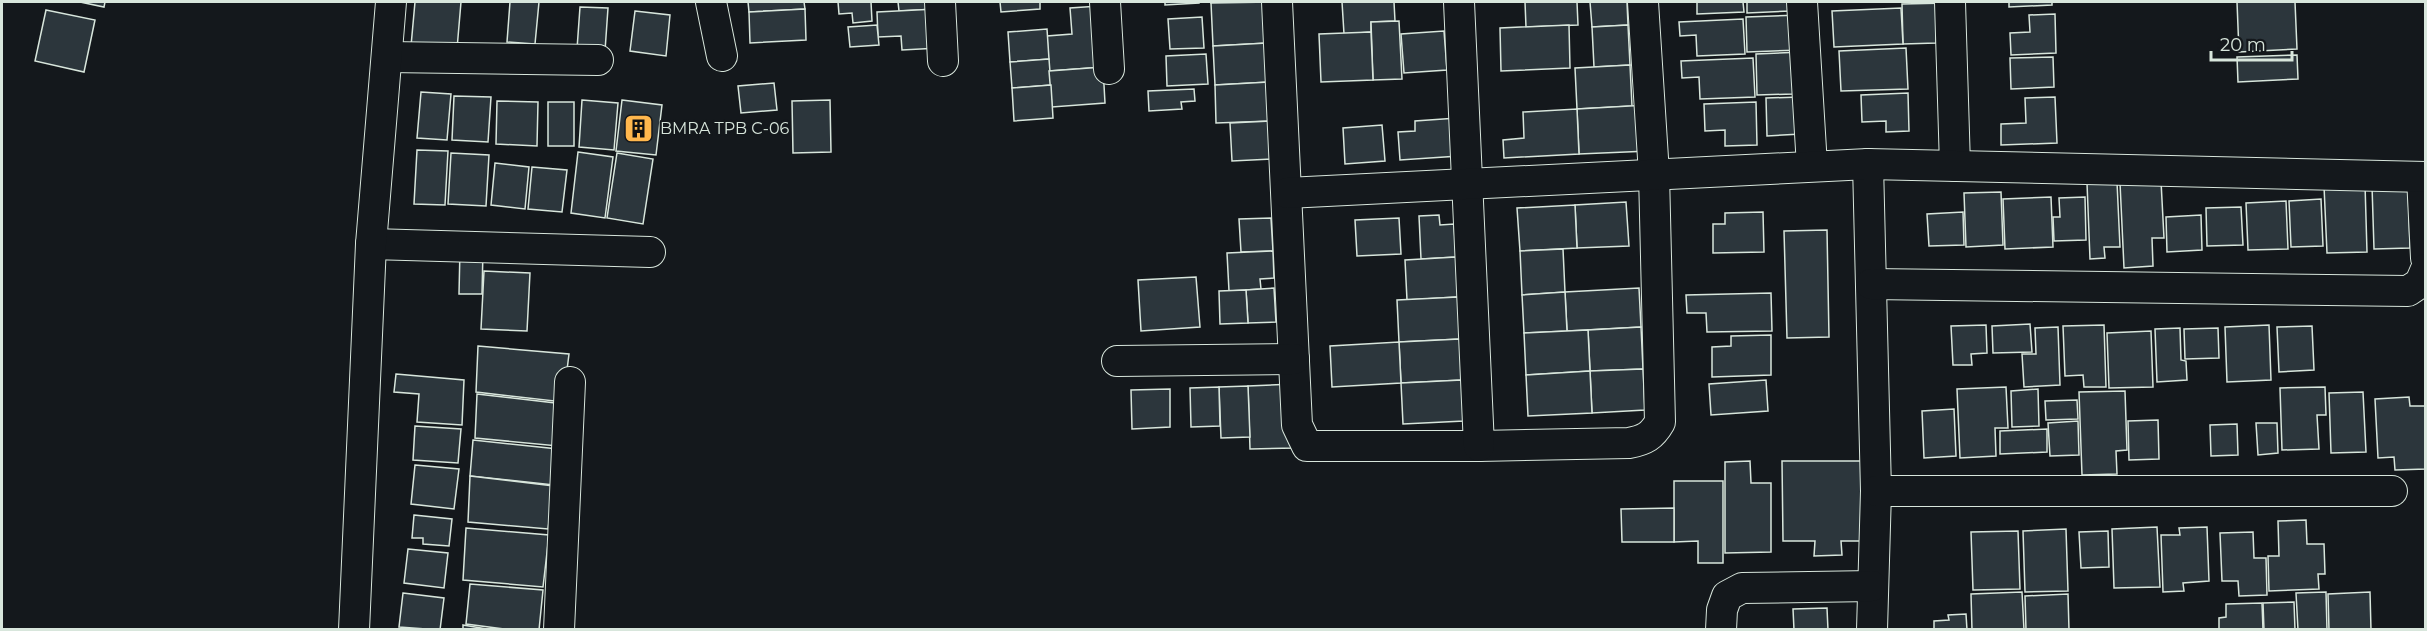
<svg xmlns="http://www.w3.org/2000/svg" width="2427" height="631" viewBox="0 0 2427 631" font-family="Montserrat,sans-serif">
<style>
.building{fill:#2c363c;stroke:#d8e6dc;stroke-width:1.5}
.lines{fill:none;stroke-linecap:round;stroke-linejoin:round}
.minor-casing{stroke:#d8e6dc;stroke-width:32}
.minor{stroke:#14181c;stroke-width:30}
.labels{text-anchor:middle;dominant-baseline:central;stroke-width:4.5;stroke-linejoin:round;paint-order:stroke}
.poi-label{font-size:16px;fill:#d8e6dc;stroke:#14181c;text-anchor:start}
</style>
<rect width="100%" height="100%" fill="#14181c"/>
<g class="building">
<path d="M80,2H105L104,7Z"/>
<path d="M415,2H461L457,49L411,46Z"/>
<path d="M510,2H539L535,44L507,42Z"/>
<path d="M748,2H804L805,9L749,12Z"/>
<path d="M838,2H871L872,21L853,23L852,13L839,14Z"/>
<path d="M898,2H936V9L899,11Z"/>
<path d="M1000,2H1040V9L1001,12Z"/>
<path d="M1165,2H1199V3L1165,5Z"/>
<path d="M1211,2H1254L1211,3Z"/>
<path d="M1276,2L1267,43L1213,46L1211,3Z"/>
<path d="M1342,2H1394L1395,21L1371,22V32L1344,34Z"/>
<path d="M1525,2H1577L1578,25L1526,27Z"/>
<path d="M1590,2H1627L1628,25L1592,27Z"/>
<path d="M1697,2H1743L1744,12L1697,14Z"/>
<path d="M1747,2H1790V11L1747,13Z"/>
<path d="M2009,2H2052V5L2009,7Z"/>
<path d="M2237,2H2295L2297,49L2239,52Z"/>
<path d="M1948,3L1949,33H1936V43L1903,44L1902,4Z"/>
<path d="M1099,6L1103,67L1049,71L1047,36L1072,34L1070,8Z"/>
<path d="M580,7L608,8L605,51L577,49Z"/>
<path d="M1901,8L1903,44L1834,47L1832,11Z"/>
<path d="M805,9L806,40L750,43L749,12Z"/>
<path d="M936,9L939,48L902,50L901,36L878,37L877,12Z"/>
<path d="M46,10L95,20L84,72L35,61Z"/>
<path d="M635,11L670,15L666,56L630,51Z"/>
<path d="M2055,14L2056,53L2011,55L2010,33L2030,32L2029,15Z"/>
<path d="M1801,15L1802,50L1747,52L1746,17Z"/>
<path d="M1202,17L1204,48L1170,49L1168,19Z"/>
<path d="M1743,19L1745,54L1697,56L1696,35L1680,36L1679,22Z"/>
<path d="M1399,21L1402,79L1373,80L1371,22Z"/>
<path d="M877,25L879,45L850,47L848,27Z"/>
<path d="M1569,25L1570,68L1501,71L1500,28Z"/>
<path d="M1628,25L1630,65L1594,67L1592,27Z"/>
<path d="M1047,29L1049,59L1010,62L1008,32Z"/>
<path d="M1444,31L1447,70L1404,73L1401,34Z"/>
<path d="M1371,32L1373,80L1321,82L1319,34Z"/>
<path d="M1267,43L1269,82L1215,85L1213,46Z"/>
<path d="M1906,48L1908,89L1841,91L1839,51Z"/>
<path d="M1803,52L1793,94L1757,95L1756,54Z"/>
<path d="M1206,54L1208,84L1167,86L1166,56Z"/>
<path d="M2297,55L2298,79L2238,82L2237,57Z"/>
<path d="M2053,57L2054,87L2011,89L2010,58Z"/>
<path d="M1753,58L1755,97L1700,99L1699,77L1682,78L1681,61Z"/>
<path d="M1049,59L1051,85L1012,88L1010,62Z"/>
<path d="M1630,65L1632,106L1577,109L1575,68Z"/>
<path d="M1103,67L1105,103L1052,107L1049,71Z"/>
<path d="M1269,82L1271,121L1216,123L1215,85Z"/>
<path d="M774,83L777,110L741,113L738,86Z"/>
<path d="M1051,85L1053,118L1014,121L1012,88Z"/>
<path d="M1194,89L1195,101L1181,102L1182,109L1149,111L1148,91Z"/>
<path d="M421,92L451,94L447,140L417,138Z"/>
<path d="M1908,93L1909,131L1886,132V121L1862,122L1861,95Z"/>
<path d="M454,96L491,97L488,142L452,140Z"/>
<path d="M1800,97L1801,134L1767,136L1766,98Z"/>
<path d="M2055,97L2057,143L2001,145V124L2026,123L2025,98Z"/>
<path d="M582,100L618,103L614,150L579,147Z"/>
<path d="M622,100L662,105L656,155L616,151Z"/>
<path d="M830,100L831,152L793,153L792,101Z"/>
<path d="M497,101L538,102L537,146L496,144Z"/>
<rect x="548" y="102" width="26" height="44"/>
<path d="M1756,102L1757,145L1725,146V130L1705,131L1704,104Z"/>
<path d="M1647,105L1649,151L1579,154L1577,109Z"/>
<path d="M1577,109L1579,154L1504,158L1503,140L1524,138L1523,112Z"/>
<path d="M1457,118L1459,156L1400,160L1398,132L1415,131V121Z"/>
<path d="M1271,121L1272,159L1232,161L1230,123Z"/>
<path d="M1382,125L1385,161L1345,164L1343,128Z"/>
<path d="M417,150L448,151L445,205L414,204Z"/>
<path d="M578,152L613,157L605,218L571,213Z"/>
<path d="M451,153L489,155L486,206L448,204Z"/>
<path d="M617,153L653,159L643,224L607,218Z"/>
<path d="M495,163L529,167L525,209L491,205Z"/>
<path d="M532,167L567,170L562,212L528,209Z"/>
<path d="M2161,181L2164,238H2152L2153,266L2124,268L2120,183Z"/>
<path d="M2117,182L2120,247H2104L2105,258L2090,259L2087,183Z"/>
<path d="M2365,184L2367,252L2327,253L2324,186Z"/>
<path d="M2408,184L2410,248L2374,249L2372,186Z"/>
<path d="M2001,192L2003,245L1966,247L1964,193Z"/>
<path d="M2051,197L2053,247L2005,249L2003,199Z"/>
<path d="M2085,197L2086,240L2054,241L2053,217H2060L2059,198Z"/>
<path d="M2321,199L2323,246L2291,247L2289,201Z"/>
<path d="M2286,201L2288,249L2248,250L2246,203Z"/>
<path d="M1626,202L1629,246L1577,248L1575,205Z"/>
<path d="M1575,205L1577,248L1520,251L1517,208Z"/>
<path d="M2241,207L2243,245L2207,246L2206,208Z"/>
<path d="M1763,212L1764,252L1713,253V224H1725V213Z"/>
<path d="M1963,212L1964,245L1929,246L1927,214Z"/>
<path d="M1439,215L1440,225L1454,224L1456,257L1421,259L1419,216Z"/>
<path d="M2201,215L2202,250L2167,252L2166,217Z"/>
<path d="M1271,218L1273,251L1241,252L1239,219Z"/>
<path d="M1399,218L1401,254L1357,256L1355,220Z"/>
<path d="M1827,230L1829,337L1787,338L1784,231Z"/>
<path d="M460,249L483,250L482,294H459Z"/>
<path d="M1563,249L1565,292L1522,295L1520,251Z"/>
<path d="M1273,251L1274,278L1260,279L1261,289L1229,291L1227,253Z"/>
<path d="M1456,257L1472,296L1407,300L1405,260Z"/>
<path d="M484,271L530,273L527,331L481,329Z"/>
<path d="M1196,277L1200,327L1141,331L1138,280Z"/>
<path d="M1274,288L1276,322L1248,323L1246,290Z"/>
<path d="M1639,288L1641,327L1567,331L1565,292Z"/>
<path d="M1246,290L1248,323L1220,324L1219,291Z"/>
<path d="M1565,292L1567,331L1524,333L1522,295Z"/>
<path d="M1771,293L1772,331L1707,332L1706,313H1687L1686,295Z"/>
<path d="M1458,297L1460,339L1399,342L1397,300Z"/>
<path d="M2030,324L2032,352L1993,353L1992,326Z"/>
<path d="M1986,325L1987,353L1971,354L1972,365H1953L1951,326Z"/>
<path d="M2104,325L2106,387H2084L2083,375L2065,376L2063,326Z"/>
<path d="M2269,325L2271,380L2227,382L2225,327Z"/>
<path d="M2312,326L2314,370L2279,372L2277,327Z"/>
<path d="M1641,327L1643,369L1590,371L1588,330Z"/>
<path d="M2058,327L2060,385L2024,387L2022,354H2036L2035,328Z"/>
<path d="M2180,328L2181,360L2186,361L2187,380L2157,382L2155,329Z"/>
<path d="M2218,328L2219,358L2185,359L2184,329Z"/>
<path d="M1588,330L1590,371L1526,375L1524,333Z"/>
<path d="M2151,331L2153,387L2109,388L2107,333Z"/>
<path d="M1771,335V375L1712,377V347L1731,346V336Z"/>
<path d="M1460,339L1462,380L1401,383L1399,342Z"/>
<path d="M1399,342L1401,383L1332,387L1330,346Z"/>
<path d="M478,346L569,354L563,402L476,392Z"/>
<path d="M1643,369L1645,410L1592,413L1590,371Z"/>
<path d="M1590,371L1592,413L1528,416L1526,375Z"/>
<path d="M396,374L464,380L462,425L417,422L419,394L394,392Z"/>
<path d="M1462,380L1464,421L1403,424L1401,383Z"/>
<path d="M1766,380L1768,411L1711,415L1709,384Z"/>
<path d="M1293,384L1295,448L1250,449L1248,386Z"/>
<path d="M1248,386L1250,437L1221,438L1219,387Z"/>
<path d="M1219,387L1220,426L1191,427L1190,388Z"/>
<path d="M2006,387L2008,428H1995L1996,456L1960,458L1957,389Z"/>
<path d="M2325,387L2326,415H2317L2319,449L2282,450L2280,388Z"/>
<path d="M1170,389V427L1132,429L1131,390Z"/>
<path d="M2038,389L2039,426L2012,427L2011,391Z"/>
<path d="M2125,391L2127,450L2116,451L2117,474L2082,475L2079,392Z"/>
<path d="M2363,392L2366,452L2331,453L2329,393Z"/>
<path d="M477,394L564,404L558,446L475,438Z"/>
<path d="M2409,397L2410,406H2426V469L2395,470L2394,457L2378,458L2375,399Z"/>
<path d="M2077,400L2078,419L2046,420L2045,401Z"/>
<path d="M1954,409L1956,456L1924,458L1922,411Z"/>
<path d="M2158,420L2159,459L2129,460L2128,421Z"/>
<path d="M2078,421L2079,455L2050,456L2048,423Z"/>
<path d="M2256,423H2277L2278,453L2258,455Z"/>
<path d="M2237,424L2238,455L2211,456L2210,425Z"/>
<path d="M415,426L461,429L458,463L413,460Z"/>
<path d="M2047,429V452L2000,454V431Z"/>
<path d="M473,440L558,449L554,485L470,476Z"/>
<path d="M1750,461L1751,483H1771V552L1725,553V462Z"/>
<path d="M1782,461H1872V541H1841L1842,555L1814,556L1815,541H1783Z"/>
<path d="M415,465L459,469L454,509L411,504Z"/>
<path d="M470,476L554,486L548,529L468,522Z"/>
<path d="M1674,481H1723V563H1698V541L1674,542Z"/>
<path d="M1674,508V542H1622L1621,509Z"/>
<path d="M414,515L452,519L449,546L423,544V538H412Z"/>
<path d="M2306,520L2307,544H2324L2325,574H2318L2319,589L2269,591L2268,556H2279L2278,521Z"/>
<path d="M2157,527L2160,587L2114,588L2112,529Z"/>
<path d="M2207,527L2209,581L2183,583L2184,591L2163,592L2161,535H2180L2179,528Z"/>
<path d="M466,528L549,535L543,587L463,580Z"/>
<path d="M2066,529L2068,591L2025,592L2023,531Z"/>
<path d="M2018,531L2020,589L1973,590L1971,532Z"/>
<path d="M2108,531L2109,567L2081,568L2079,532Z"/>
<path d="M2253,532L2254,558H2266L2267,595L2239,596L2238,581H2222L2220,533Z"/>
<path d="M408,549L448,553L444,588L404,583Z"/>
<path d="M470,584L543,590L539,630H511L466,624Z"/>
<path d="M2022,592L2024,630H1972L1971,594Z"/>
<path d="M2326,592L2327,630H2298L2296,593Z"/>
<path d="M2370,592L2371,630H2329L2328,594Z"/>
<path d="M403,593L444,598L440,630L399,627Z"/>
<path d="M2068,594L2069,630H2026L2025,596Z"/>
<path d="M2294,602L2295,630H2264L2263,603Z"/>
<path d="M2262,603L2263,630H2219V618L2226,617V604Z"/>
<path d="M1827,608L1828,630H1794L1793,609Z"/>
<path d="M1966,614L1967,630H1934V621L1949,620L1948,615Z"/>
<path d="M463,625L493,630H463Z"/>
</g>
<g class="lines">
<defs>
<g id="minor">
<path d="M711,2L722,56"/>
<path d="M940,2L943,61"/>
<path d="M1105,2L1109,69"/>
<path d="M1277,2L1297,425L1307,446H1479L1629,443C1645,440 1652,436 1660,422L1654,174L1643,2"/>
<path d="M1459,2L1479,446"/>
<path d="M1802,2L1812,166"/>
<path d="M1950,2L1955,166"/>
<path d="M388,57L598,60"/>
<path d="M1868,164L1876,491L1872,630"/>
<path d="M2422,177L2426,258"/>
<path d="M1287,193L1868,164L2426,177"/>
<path d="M371,244L650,252"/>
<path d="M1871,284L2408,291L2420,283L2426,269"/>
<path d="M1117,361L1294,359"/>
<path d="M1876,491H2392"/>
<path d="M354,630L371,244L391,2"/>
<path d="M559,630L570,382"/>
<path d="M1721,630L1722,610L1727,596L1742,588L1872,586"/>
</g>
</defs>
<use href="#minor" class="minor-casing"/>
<use href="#minor" class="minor"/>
</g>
<defs>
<symbol id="building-square" viewBox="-11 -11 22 22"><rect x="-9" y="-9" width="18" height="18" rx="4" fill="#ffb74d" stroke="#14181c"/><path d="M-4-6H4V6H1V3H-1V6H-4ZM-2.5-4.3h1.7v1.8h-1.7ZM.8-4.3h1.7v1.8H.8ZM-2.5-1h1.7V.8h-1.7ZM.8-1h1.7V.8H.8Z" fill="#111"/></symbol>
</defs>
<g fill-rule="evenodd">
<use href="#building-square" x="622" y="112" width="33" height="33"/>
</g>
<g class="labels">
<g class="poi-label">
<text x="660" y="128">BMRA TPB C-06</text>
</g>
</g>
<rect width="2427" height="631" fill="none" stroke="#d8e6dc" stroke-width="6"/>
<path d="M2211 51v9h81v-9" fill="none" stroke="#d8e6dc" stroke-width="3"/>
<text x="2220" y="51" font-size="18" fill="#d8e6dc" stroke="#14181c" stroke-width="4.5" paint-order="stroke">20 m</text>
</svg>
